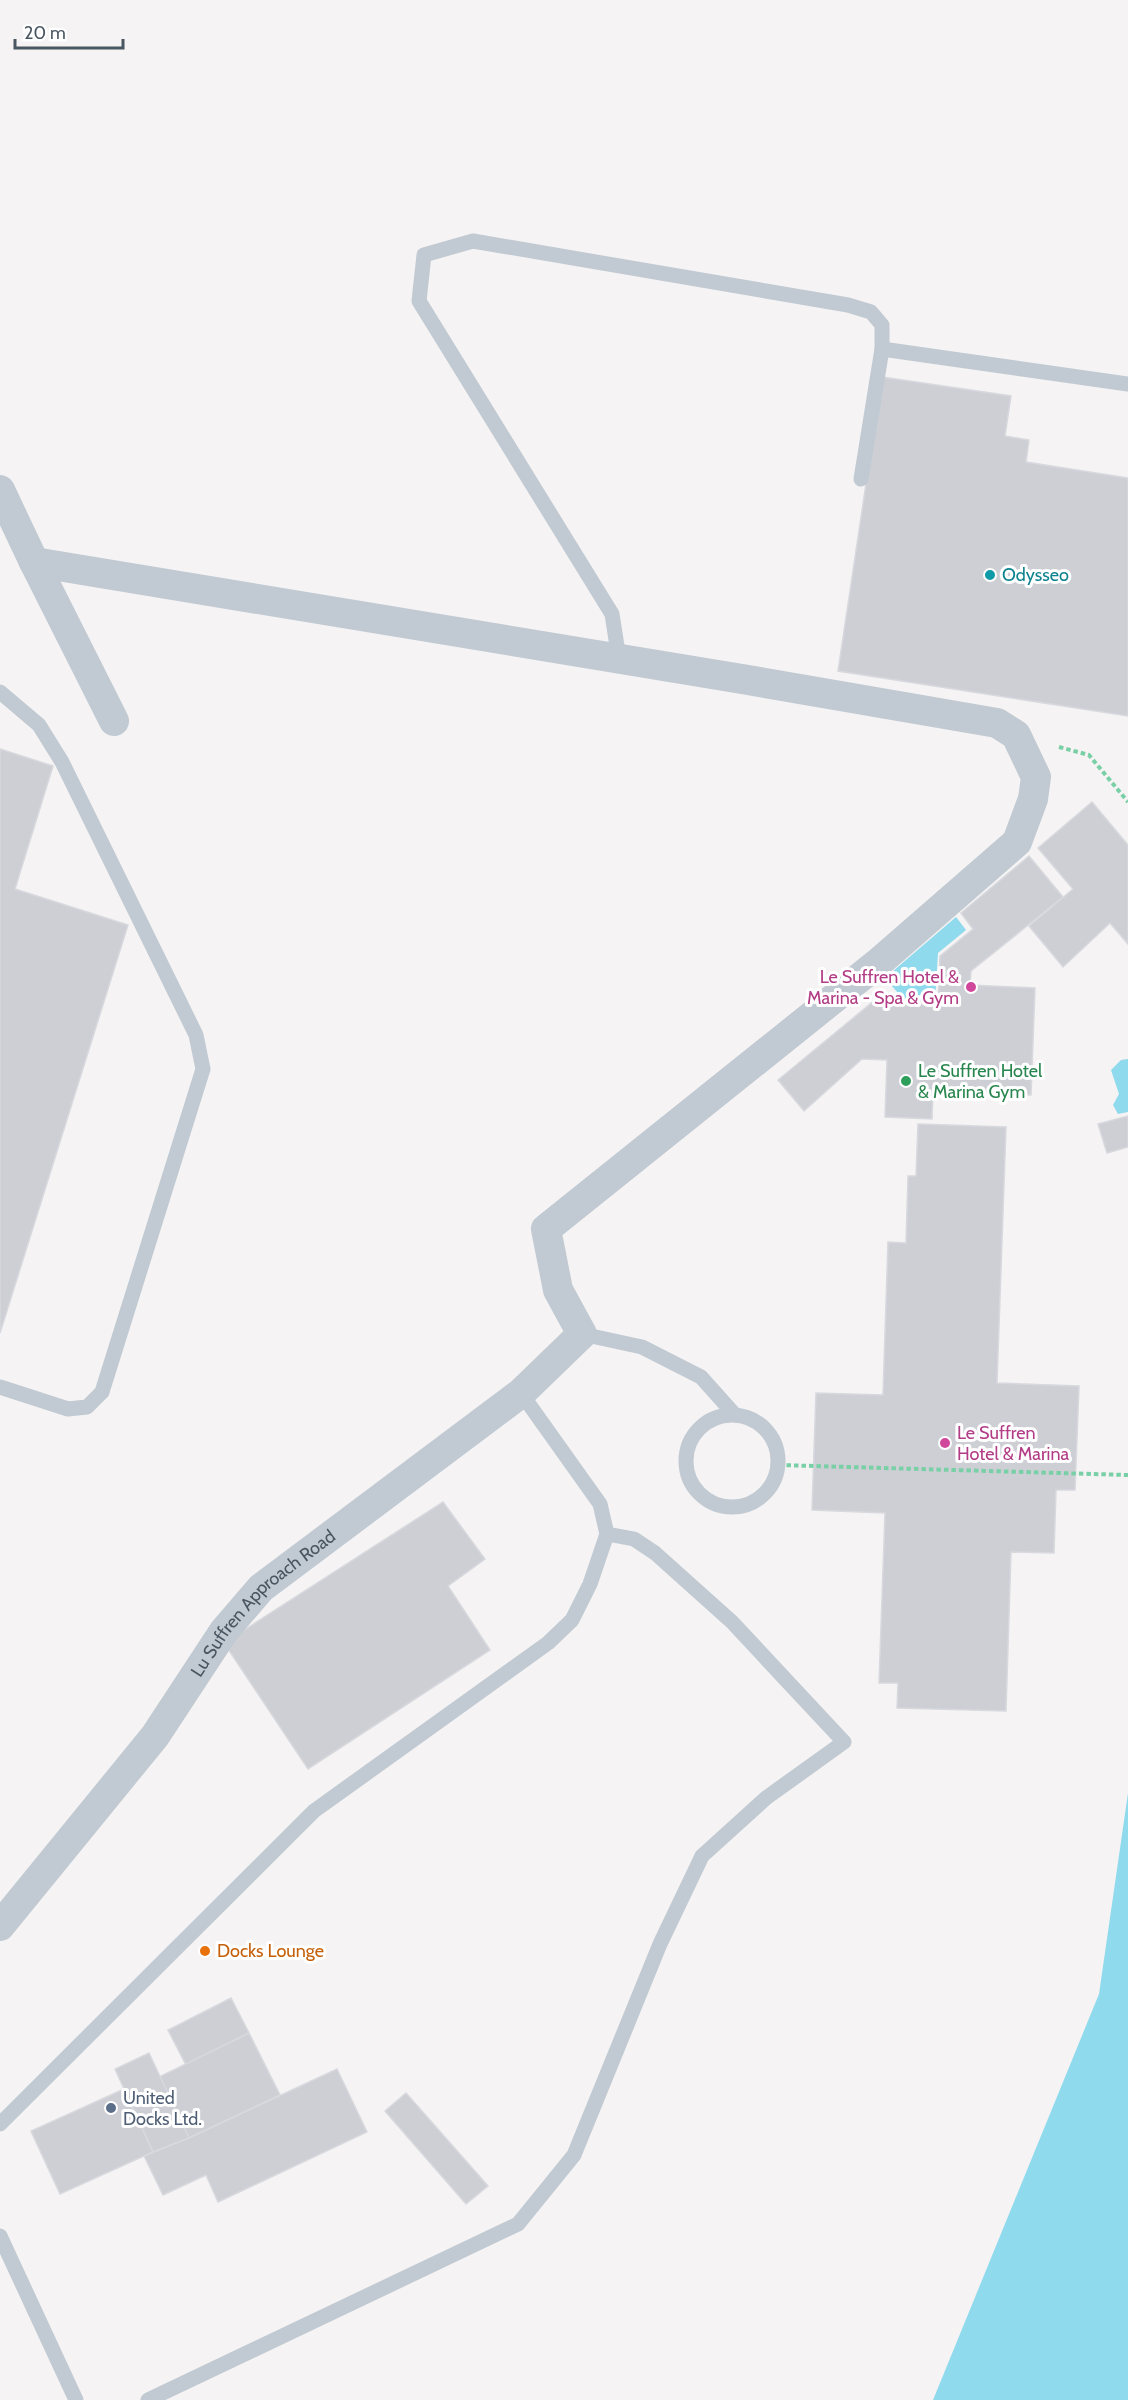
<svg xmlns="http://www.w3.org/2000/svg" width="1128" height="2400" viewBox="0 0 1128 2400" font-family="Cabin,sans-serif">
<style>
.water{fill:#90daee}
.building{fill:#cdcfd5;stroke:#d7d9de;stroke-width:1.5}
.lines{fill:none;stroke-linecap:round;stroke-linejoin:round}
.path{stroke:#7ad0a6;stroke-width:4;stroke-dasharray:4.5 3;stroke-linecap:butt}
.service{stroke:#c1cad2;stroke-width:15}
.minor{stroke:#c1cad2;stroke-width:30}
.culture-dot{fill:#0f9aa8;stroke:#fff;stroke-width:2}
.hotel-dot{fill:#d1479c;stroke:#fff;stroke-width:2}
.leisure-dot{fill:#2e9e5b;stroke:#fff;stroke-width:2}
.food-dot{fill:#e8710a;stroke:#fff;stroke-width:2}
.service-dot{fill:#5c6f8a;stroke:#fff;stroke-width:2}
.labels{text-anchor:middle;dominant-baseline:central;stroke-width:6;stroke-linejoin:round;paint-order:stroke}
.culture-label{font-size:18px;fill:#0d838f;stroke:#fff;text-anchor:start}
.hotel-label{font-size:18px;fill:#b23c85;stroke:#fff;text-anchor:end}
.leisure-label{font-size:18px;fill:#27864d;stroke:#fff;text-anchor:start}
.street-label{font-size:18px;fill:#4a5661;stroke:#fff}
.food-label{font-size:18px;fill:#c56008;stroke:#fff;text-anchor:start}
.service-label{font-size:18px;fill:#4e5e75;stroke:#fff;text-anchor:start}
</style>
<rect width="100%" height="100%" fill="#f5f3f3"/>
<g class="water">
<path d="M956,917L966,930L938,953L935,1002L897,999L898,993L885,978Z"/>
<path d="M1128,1059V1112L1118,1114L1113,1105L1119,1094L1111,1070L1121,1060Z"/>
<path d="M1128,1793V2400H933L1099,1994Z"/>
</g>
<g class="building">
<path d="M882,377L1011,396L1005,436L1029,440L1026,462L1128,478V716L838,671Z"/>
<path d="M0,749L53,766L15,889L128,925L0,1333Z"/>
<path d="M1092,802L1128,845V944L1110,923L1063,967L1029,926L1073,889L1038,848Z"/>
<path d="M1029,856L1063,897L971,971L970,985L1035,988L1031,1095L933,1091L932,1119L885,1117L887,1060L862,1059L804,1111L778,1080L875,1000L938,1004L940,956L973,929L961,913Z"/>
<path d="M1128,1116V1147L1107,1153L1098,1124Z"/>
<path d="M918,1124L1006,1127L997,1383L1079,1386L1075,1490H1056L1054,1553L1011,1552L1006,1711L897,1708L898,1683H879L885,1513L812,1510L816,1393L883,1395L888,1242L906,1243L908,1176H916Z"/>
<path d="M443,1502L485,1559L448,1586L490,1650L308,1769L224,1643Z"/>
<path d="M231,1998L249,2033L186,2065L168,2030Z"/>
<path d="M249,2033L280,2095L189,2138L159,2077Z"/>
<path d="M149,2053L189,2138L153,2152L115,2069Z"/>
<path d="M337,2069L367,2132L218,2202L206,2175L163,2195L144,2156L189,2138Z"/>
<path d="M124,2089L153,2152L60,2194L31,2131Z"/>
<path d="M406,2093L488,2186L466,2204L385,2111Z"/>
</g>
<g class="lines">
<g class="path">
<path d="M1059,747L1089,755L1128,802"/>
<path d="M779,1465L1128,1475"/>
</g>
<g class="service">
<path d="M861,479L882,349"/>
<path d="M619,659L612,614L419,301L424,255L473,241L848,305L871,312L882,325V349L1128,384"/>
<path d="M0,692L39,725L62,762L196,1035L203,1069L102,1392L87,1407L68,1409L0,1387"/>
<path d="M582,1334L642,1347L701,1377L735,1415"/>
<circle cx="732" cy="1461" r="46"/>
<path d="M0,2124L314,1811L548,1643L572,1620L590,1584L607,1534L600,1504L521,1393"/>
<path d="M0,2236L76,2400"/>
<path d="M148,2400L518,2224L574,2155L660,1944L702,1856L766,1798L844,1742L732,1622L655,1553L634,1539L607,1534"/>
</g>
<g class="minor">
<path d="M0,490L34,562L114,721"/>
<path id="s1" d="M0,1926L155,1736L224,1631L261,1588L521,1393L582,1334L558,1290L546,1229L878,963L1017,842L1033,799L1036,777L1016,735L997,723L742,679L34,562"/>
</g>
</g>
<circle class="culture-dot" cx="990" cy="575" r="6"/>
<g class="hotel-dot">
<circle cx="971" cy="987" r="6"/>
<circle cx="945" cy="1443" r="6"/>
</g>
<circle class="leisure-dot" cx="906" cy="1081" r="6"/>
<circle class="food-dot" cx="205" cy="1951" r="6"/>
<circle class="service-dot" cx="111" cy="2108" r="6"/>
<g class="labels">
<g class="culture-label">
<text x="1002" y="575">Odysseo</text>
</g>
<g class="hotel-label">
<text x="959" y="977">Le Suffren Hotel &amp;<tspan x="959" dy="21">Marina - Spa &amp; Gym</tspan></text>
<text x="957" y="1433" text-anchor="start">Le Suffren<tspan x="957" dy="21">Hotel &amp; Marina</tspan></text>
</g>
<g class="leisure-label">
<text x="918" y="1071">Le Suffren Hotel<tspan x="918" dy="21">&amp; Marina Gym</tspan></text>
</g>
<g class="street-label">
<text stroke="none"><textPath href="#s1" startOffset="418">Lu Suffren Approach Road</textPath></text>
</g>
<g class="food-label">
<text x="217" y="1951">Docks Lounge</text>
</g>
<g class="service-label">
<text x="123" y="2098">United<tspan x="123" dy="21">Docks Ltd.</tspan></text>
</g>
</g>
<path d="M15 39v9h108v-9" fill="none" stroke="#4a5661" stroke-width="3"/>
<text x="24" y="39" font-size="18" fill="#4a5661" stroke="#ffffff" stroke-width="4.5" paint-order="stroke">20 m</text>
</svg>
